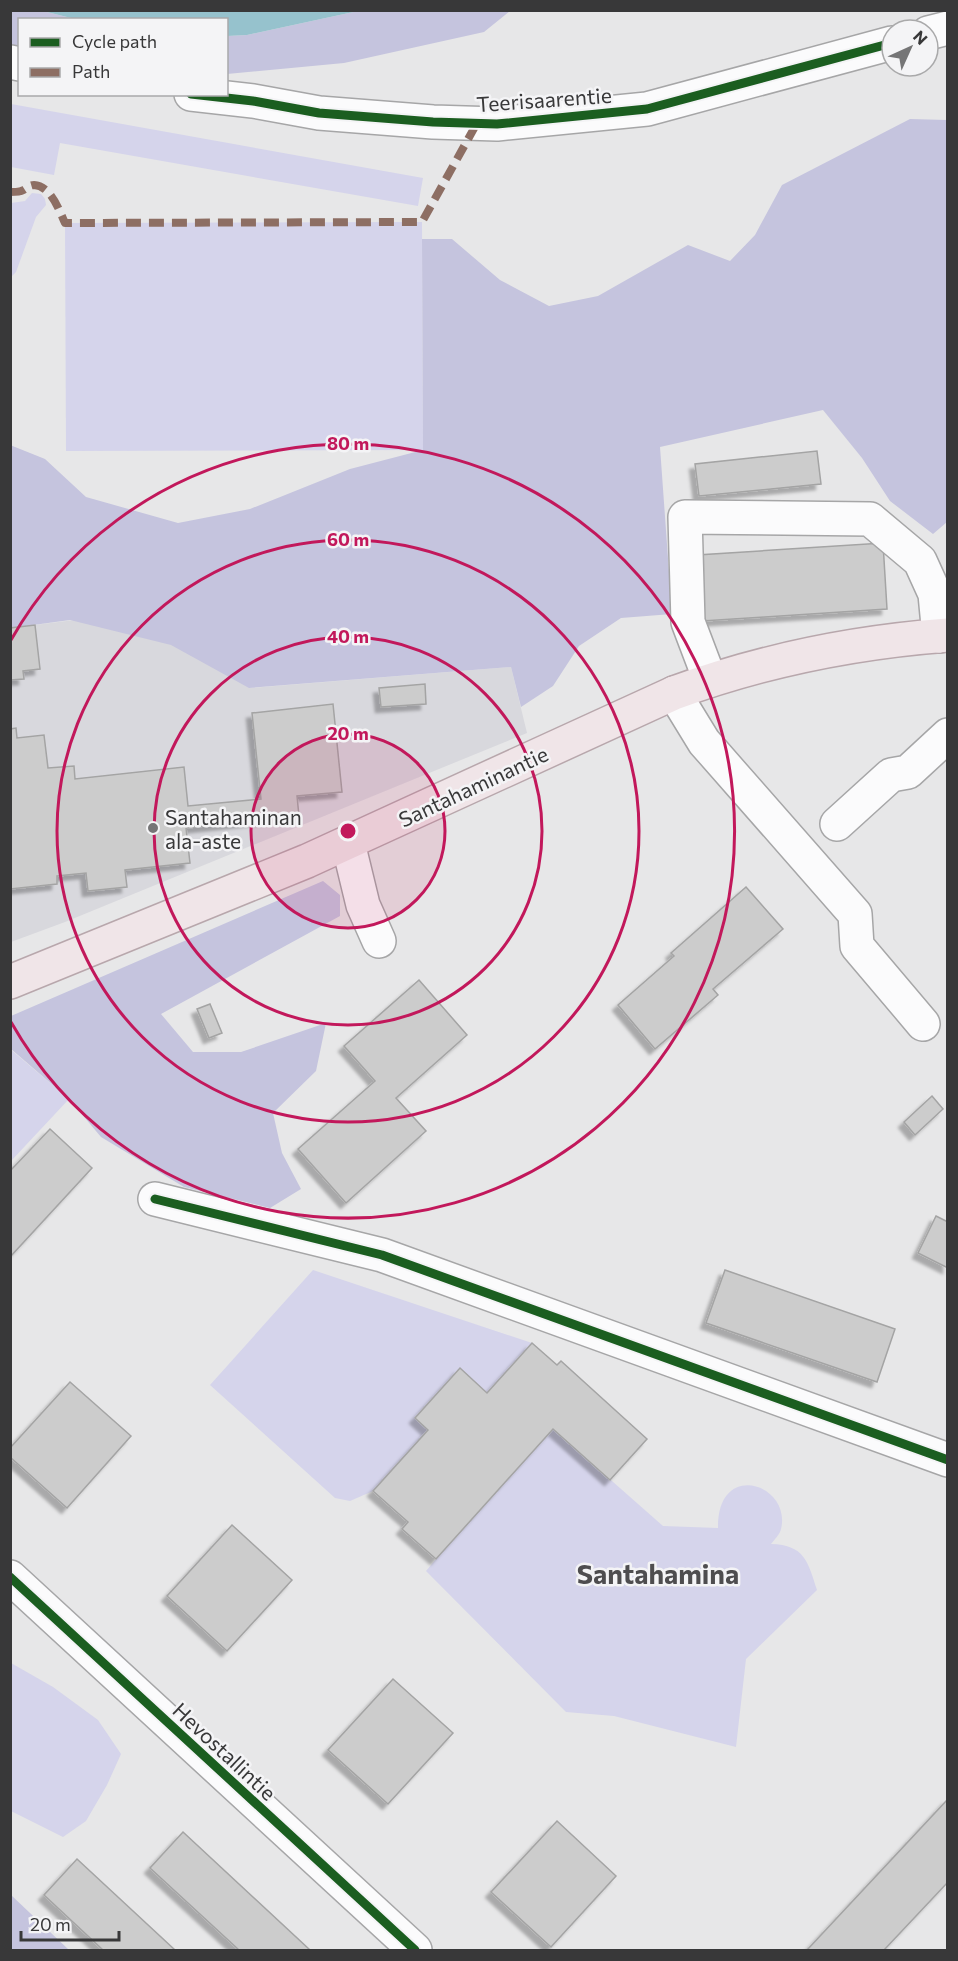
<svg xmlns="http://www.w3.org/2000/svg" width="958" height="1961" viewBox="0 0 958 1961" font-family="Commissioner,sans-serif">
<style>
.built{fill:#d8d8dd}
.green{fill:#d5d4eb}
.forest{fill:#c5c4de}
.water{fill:#96c2cd}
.building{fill:#ccc;stroke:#a4a4a4;stroke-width:1.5;filter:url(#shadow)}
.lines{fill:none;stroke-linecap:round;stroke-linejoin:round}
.minor-casing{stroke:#a6a6a7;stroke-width:36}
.major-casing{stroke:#b8a7ac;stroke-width:36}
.minor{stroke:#fbfbfc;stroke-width:33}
.major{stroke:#f0e5e8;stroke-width:33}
.quiet{stroke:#8d6e63;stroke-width:8;stroke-dasharray:15 8;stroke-linecap:butt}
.cycleway-casing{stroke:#f4f4f6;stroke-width:13}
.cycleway{stroke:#1b5e20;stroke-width:9}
.ring{fill:none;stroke:#c2185b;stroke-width:3}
.poi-dot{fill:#757576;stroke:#f4f4f6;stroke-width:2}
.labels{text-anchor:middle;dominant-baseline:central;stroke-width:5;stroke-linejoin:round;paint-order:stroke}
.street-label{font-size:21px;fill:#383839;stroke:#f4f4f6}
.poi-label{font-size:21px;fill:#383839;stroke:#f4f4f6;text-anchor:start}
.district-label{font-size:27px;font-weight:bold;fill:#4e4d4f;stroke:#f4f4f6}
.centre{fill:#c2185b;stroke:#f4f4f6;stroke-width:3}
.ring-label{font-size:18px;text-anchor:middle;font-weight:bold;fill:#c2185b;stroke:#f4f4f6;stroke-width:5;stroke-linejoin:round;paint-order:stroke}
</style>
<defs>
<filter id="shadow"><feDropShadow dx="-5.5" dy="5.5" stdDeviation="1.5" flood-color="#0004"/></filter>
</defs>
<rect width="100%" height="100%" fill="#e7e7e8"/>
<path class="built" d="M192,615L250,688L511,667L527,733L65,922L11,942V628L106,616Z"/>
<g class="green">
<path d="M11,104L423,178L418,206L60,143L54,175L11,167Z"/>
<path d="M32,193L41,194L45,199L46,205L36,217L16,272L11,277V203L25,201Z"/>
<path d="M422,222L423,450L66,451L65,223Z"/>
<path d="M10,1049L69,1099L11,1161H10Z"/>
<path d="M313,1270L532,1343L487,1393L460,1368L415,1417L428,1430L373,1491L350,1501L335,1498L210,1385Z"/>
<path d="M553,1429L663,1526L718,1528C717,1459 792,1484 781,1529C780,1534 774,1540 771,1544C805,1545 808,1562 817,1590L746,1659L736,1747L614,1716L566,1712L426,1571L436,1559Z"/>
<path d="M11,1663L53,1687L98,1720L121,1754L107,1785L86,1821L63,1837L11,1811Z"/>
</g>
<g class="forest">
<path d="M11,11H43L75,19L20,20L19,48L11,46Z"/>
<path d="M358,11H510L484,32L344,63L227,74V36L247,35Z"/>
<path d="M910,119L947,120V522L933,534L890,501L862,458L823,410L660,447L672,614L621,618L579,646L553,686L521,707L511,667L249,688L171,645L70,620L11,628L10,445L45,459L86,497L178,523L250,509L350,469L423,450L422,239H452L500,280L549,306L598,296L688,245L730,261L755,235L782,185Z"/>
<path d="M323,881L340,895V916L161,1014L193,1052H241L326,1023L316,1071L273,1113L282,1153L301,1189L270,1208L184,1187L101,1137L69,1099L11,1049V1016Z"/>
<path d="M11,1895L69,1950H11Z"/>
</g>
<path class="water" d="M43,11H358L247,35L227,36L226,20L75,19Z"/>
<g class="building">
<path d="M817,451L821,484L699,496L695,464Z"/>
<path d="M883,543L887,609L702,621L697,555Z"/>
<path d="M35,625L40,669L23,671L24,679L10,680V628Z"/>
<path d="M425,684L426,704L381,707L379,688Z"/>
<path d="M333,704L342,792L297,796L299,816L186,828L190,863L125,870L127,887L88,891L86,873L57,876V884L10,889V729L16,728L17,738L44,735L48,768L74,766L75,779L184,767L188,806L261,799L252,713Z"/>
<path d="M746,887L783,929L713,989L718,995L655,1049L618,1005L674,956L671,953Z"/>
<path d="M419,980L467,1035L396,1098L426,1131L346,1203L298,1149L375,1081L344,1046Z"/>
<path d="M210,1004L222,1033L209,1038L197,1009Z"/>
<path d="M932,1096L943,1109L915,1135L904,1122Z"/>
<path d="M50,1129L92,1168L10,1257V1171Z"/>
<path d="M936,1216L948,1222V1268L918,1253Z"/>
<path d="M725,1270L895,1329L877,1382L706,1323Z"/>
<path d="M532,1343L557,1365L561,1361L647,1439L610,1480L553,1429L436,1559L402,1529L408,1522L373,1491L428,1430L415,1418L460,1368L487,1393Z"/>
<path d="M70,1382L131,1436L67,1508L10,1457V1448Z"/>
<path d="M232,1525L292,1580L227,1651L167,1596Z"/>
<path d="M393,1679L453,1733L388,1804L328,1750Z"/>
<path d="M948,1799V1882L884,1950H807Z"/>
<path d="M557,1821L616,1876L551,1947L491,1892Z"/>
<path d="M183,1832L310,1950H239L150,1868Z"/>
<path d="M77,1859L175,1950H103L44,1895Z"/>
</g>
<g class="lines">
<defs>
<g id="minor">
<path d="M928,33L948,28"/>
<path d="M10,62L20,64"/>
<path d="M191,94L253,101L319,113L433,122L497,124L647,109L892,43"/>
<path d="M710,680L688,622L685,517L870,519L920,561L935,594L939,636"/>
<path d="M674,693L704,742L855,914L857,946L923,1024"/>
<path d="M837,824L891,775L908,772L948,735"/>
<path d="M348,843L363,905L379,941"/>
<path d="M155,1199L382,1255L948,1460"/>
<path d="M10,1577L415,1950"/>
</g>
<path id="major" d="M10,982L307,861L674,693C761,661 855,642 948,635"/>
</defs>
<use href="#minor" class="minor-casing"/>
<use href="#major" class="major-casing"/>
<use href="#minor" class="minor"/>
<use href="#major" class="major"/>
<path class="quiet" d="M10,192C12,192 20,192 21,191C26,190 28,185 34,185C51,186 59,210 65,223L422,222L477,123"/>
<defs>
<g id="cycleway">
<path d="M191,94L253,101L319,113L433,122L497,124L647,109L892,43"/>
<path d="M155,1199L382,1255L948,1460"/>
<path d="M10,1577L415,1950"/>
</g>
</defs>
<use href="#cycleway" class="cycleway-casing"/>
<use href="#cycleway" class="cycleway"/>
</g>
<circle cx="348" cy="831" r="97" fill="#c2185b" fill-opacity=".12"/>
<g class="ring">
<circle cx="348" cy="831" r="97"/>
<circle cx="348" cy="831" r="194"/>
<circle cx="348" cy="831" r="291"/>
<path d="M11 640A387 387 0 1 1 11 1022"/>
</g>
<circle class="poi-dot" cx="153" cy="828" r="6"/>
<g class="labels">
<g class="street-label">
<text transform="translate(544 99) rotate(-4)">Teerisaarentie</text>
<text transform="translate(473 786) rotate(-25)">Santahaminantie</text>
<text transform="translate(225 1751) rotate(43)">Hevostallintie</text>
</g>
<g class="poi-label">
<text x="165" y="816">Santahaminan<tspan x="165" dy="24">ala-aste</tspan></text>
</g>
<g class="district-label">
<text x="658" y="1573">Santahamina</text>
</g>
</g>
<circle cx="348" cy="831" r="9" class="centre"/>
<g class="ring-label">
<text x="348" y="450">80 m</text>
<text x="348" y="546">60 m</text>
<text x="348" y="643">40 m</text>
<text x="348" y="740">20 m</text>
</g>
<rect width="958" height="1961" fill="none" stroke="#383839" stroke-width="24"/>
<rect x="18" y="18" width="210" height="78" fill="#f4f4f6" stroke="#a9a9aa" stroke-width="1.5"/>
<rect x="30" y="38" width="30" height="9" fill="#1b5e20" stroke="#a9a9aa" stroke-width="1.5"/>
<text x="72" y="48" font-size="18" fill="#383839">Cycle path</text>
<rect x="30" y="68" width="30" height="9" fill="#8d6e63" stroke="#a9a9aa" stroke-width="1.5"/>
<text x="72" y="78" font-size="18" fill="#383839">Path</text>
<g transform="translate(910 48) rotate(45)"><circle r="28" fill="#f4f4f6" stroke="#a9a9aa" stroke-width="1.5"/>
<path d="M0-4.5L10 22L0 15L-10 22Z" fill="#757576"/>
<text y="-9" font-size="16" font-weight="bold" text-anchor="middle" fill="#383839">N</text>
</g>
<path d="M21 1931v9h98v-9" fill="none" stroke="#383839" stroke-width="3"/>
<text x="30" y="1931" font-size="18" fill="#383839" stroke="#f4f4f6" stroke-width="4.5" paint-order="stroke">20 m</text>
</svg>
